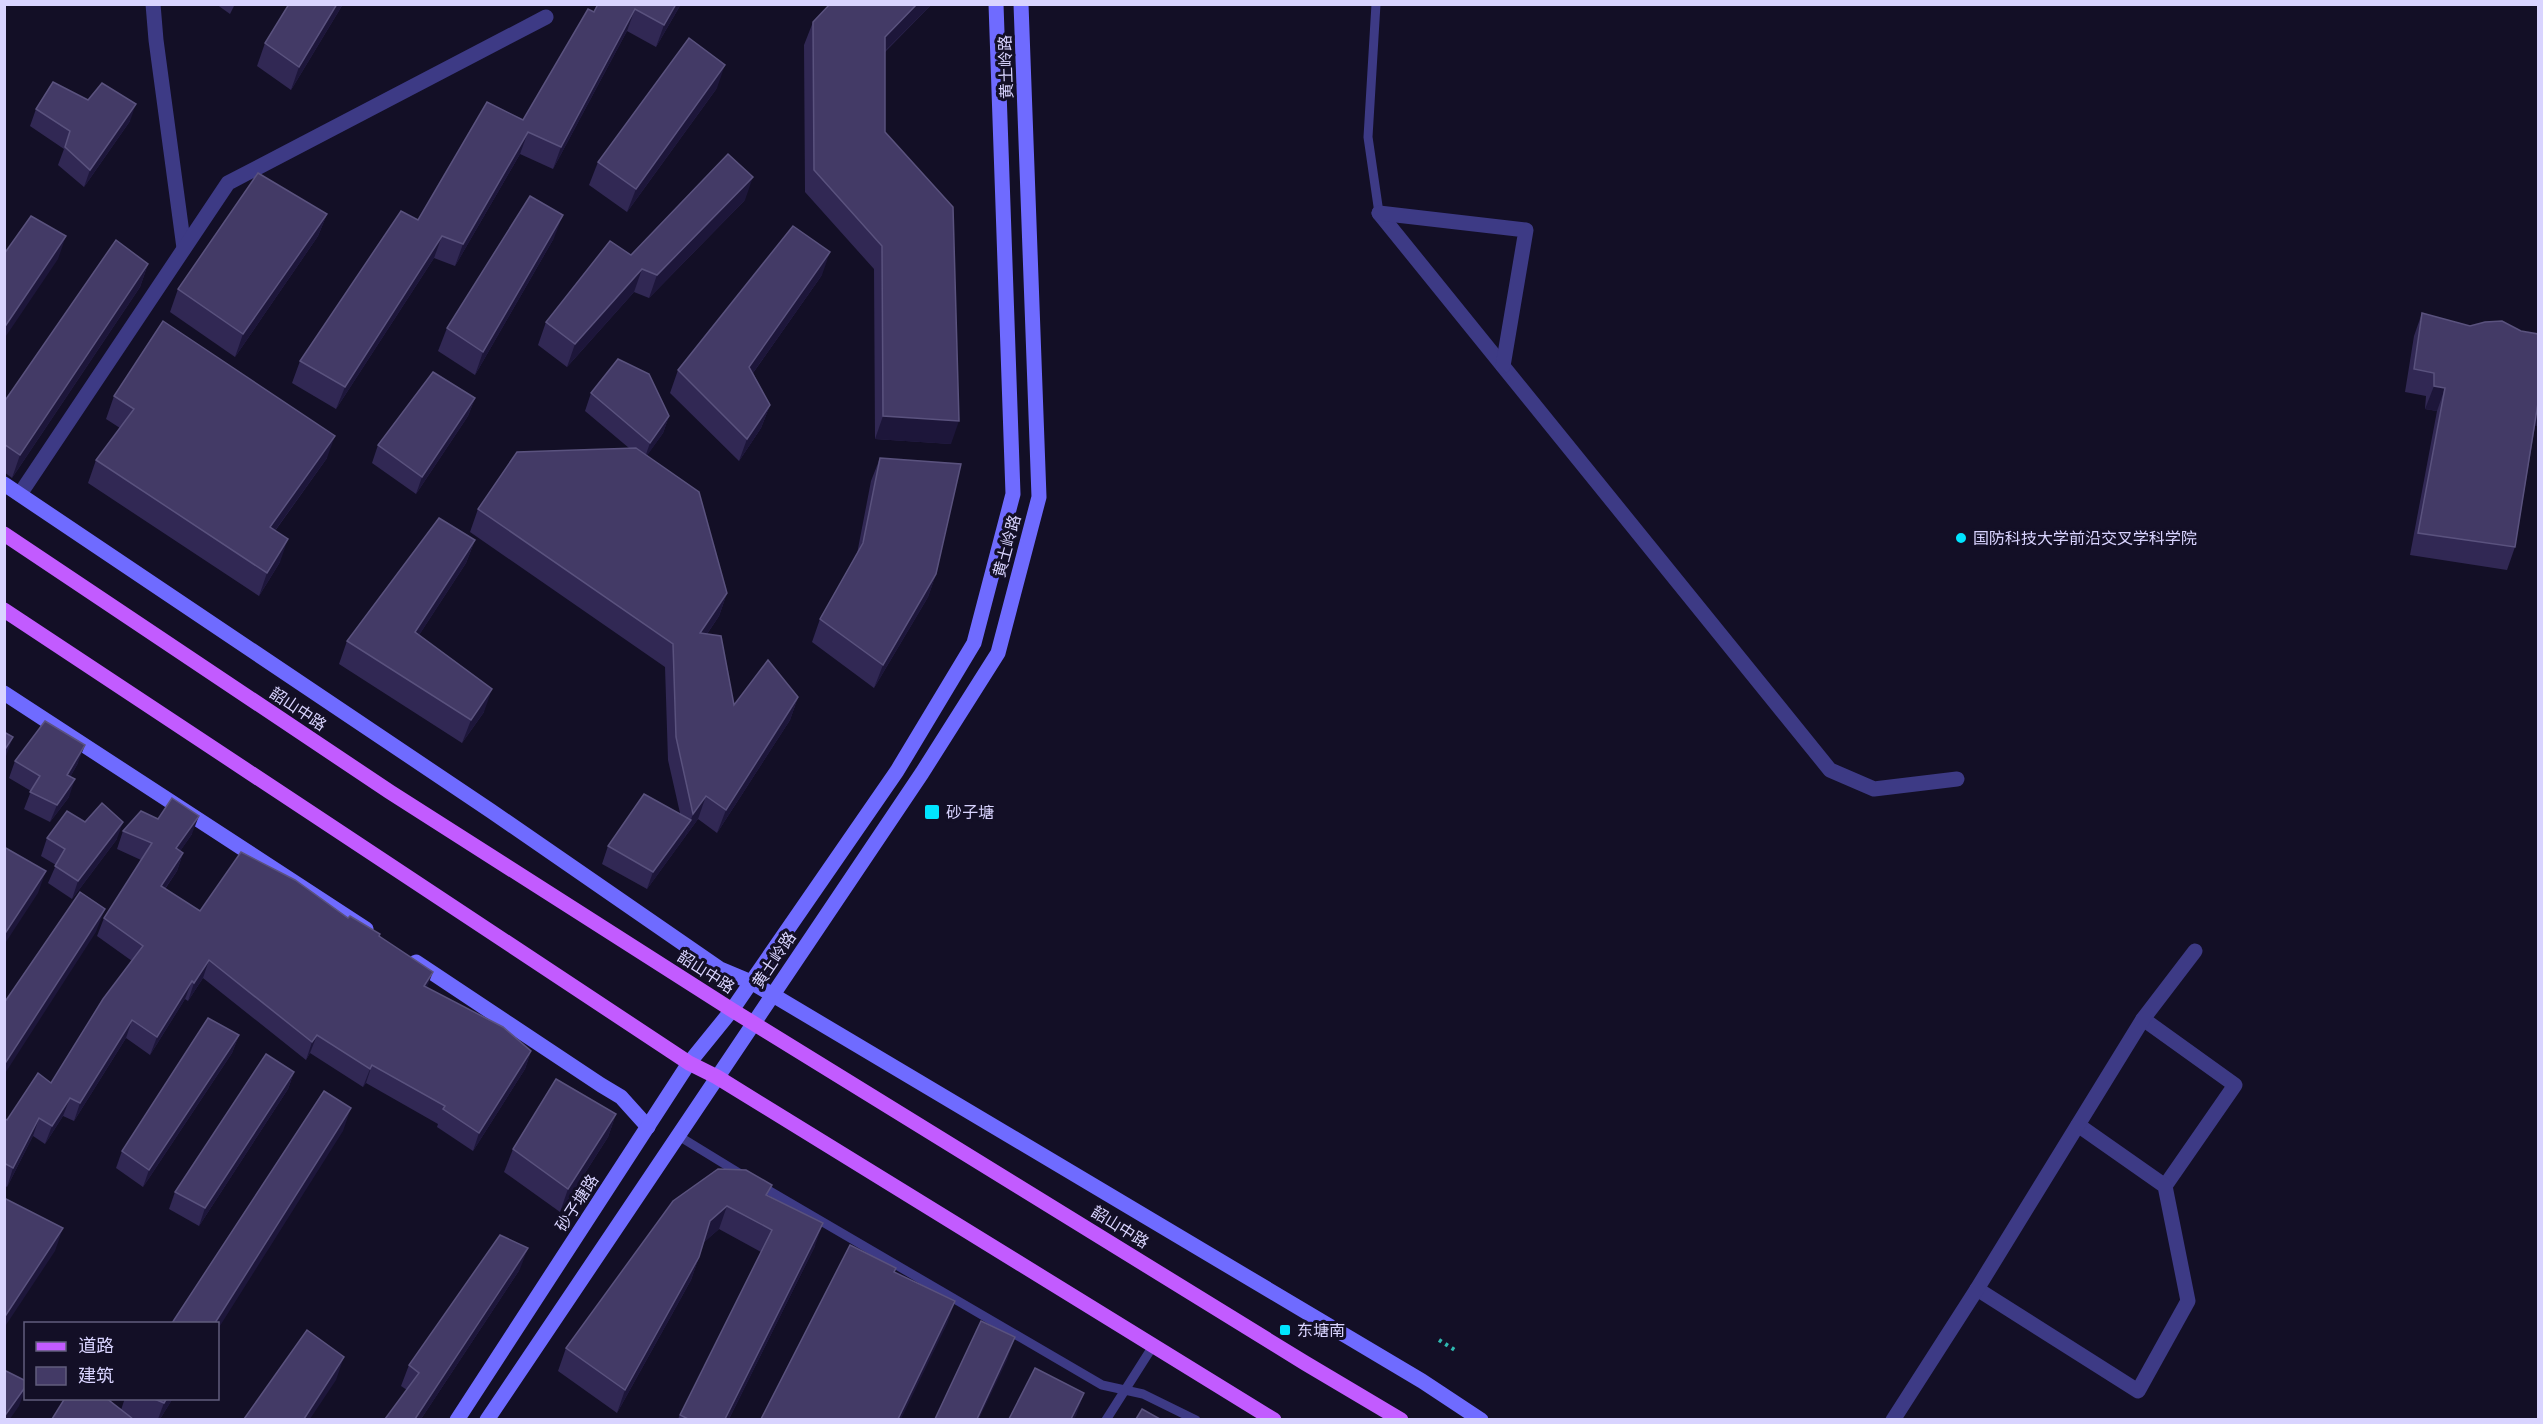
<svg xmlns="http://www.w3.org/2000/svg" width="2543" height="1424" viewBox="0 0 2543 1424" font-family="Cabin,'Noto Sans SC',sans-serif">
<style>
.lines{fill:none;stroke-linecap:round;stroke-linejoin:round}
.path{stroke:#2fb8b0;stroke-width:4;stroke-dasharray:3 4.5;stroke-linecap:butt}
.lane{stroke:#3d3a85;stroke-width:9}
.street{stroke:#3d3a85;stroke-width:15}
.secondary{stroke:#6f6bff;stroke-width:15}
.primary{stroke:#c25bff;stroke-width:15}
.wall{fill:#312854}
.shaded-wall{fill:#1d163a}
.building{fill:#433a66;stroke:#5a527e;stroke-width:1.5}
.poi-dot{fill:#00e5ff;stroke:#130f26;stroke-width:2}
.labels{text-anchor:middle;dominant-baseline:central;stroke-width:6;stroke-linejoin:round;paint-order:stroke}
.street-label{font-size:16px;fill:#d9d4ff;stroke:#130f26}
.poi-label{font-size:16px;fill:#d9d4ff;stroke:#130f26;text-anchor:start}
</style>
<rect width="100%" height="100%" fill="#130f26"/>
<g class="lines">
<path class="path" d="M1439,1340L1458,1352"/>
<g class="lane">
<path d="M1376,4L1368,137L1379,213"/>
<path d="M677,1135L744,1176"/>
<path d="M761,1186L1102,1385L1143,1394L1196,1420"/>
<path d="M1106,1420L1153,1346"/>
</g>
<g class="street">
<path d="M153,4L156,40L184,248"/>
<path d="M1379,213L1830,770L1874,789L1957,779"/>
<path d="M1379,213L1526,230L1503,366"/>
<path d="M20,494L228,183L546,17"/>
<path d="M2143,1019L2235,1085L2165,1186"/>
<path d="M1977,1289L2138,1391L2188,1301L2165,1186L2078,1125"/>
<path d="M1893,1420L1977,1289L2143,1019L2195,951"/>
</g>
<g class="secondary">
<path d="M4,484L491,811L720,969L751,982L1422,1381L1481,1420"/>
<path d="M4,693L366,929"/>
<path d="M416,962L601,1085L621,1097L648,1127"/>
<path d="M457,1420L689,1063L732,1010L897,771L974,643L1013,494L996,4"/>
<path d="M487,1420L922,773L998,653L1039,497L1021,4"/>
</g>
<g class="primary">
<path d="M4,534L390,792L732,1010L1305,1363L1401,1420"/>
<path d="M4,610L689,1063L717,1077L1274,1420"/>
</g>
</g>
<g class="wall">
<path d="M216,4H235L230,14Z"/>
<path d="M343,4L291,90L257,66L265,43Z"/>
<path d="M598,4H681L656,47L627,31L553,169L520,154L455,266L434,258L336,409L292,383L300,361L418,220L523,120Z"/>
<path d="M830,4H932L885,52V132L951,444L875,439L874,269L805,192L804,45L813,22Z"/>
<path d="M717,88L627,212L589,185L598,162Z"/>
<path d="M88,100L130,121L84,187L58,165L64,149L30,126L36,109Z"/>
<path d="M745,200L649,298L634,292L567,367L538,345L546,322L631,255Z"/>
<path d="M327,214L318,236L235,357L170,312L178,289Z"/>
<path d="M554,238L475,375L438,351L447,328Z"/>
<path d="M148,264L140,287L12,478L4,472V402Z"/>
<path d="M822,275L753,373L770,405L761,428L739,461L670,393L678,370Z"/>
<path d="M2422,313L2470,326L2521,331L2538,334V426H2535L2515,547L2507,570L2410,555L2437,411L2425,409L2426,396L2405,392L2414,336Z"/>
<path d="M591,393L669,416L663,433L647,455L727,593L719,616L707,634L734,705L798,697L790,720L717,833L698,819L647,889L602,864L608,846L680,813L668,760L665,667L470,532L478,509L629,448L585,411Z"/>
<path d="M114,396L327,458L275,531L280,562L259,596L88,483L96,460L120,428L106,419Z"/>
<path d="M475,398L468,416L416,494L372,463L378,445Z"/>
<path d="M880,458L936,574L928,597L874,688L812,642L820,619L857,554L871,481Z"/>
<path d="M475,540L466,563L419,635L484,712L462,743L339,664L347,641Z"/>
<path d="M15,761L78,763L70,777L69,797L50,822L24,809L31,791L9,778Z"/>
<path d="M158,819L192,834L180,851L183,853L177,871L165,889L200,911L348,918L379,936L427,988L531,1051L525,1069L473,1151L437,1127L438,1124L366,1083L363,1087L310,1053L306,1060L203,978L188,1001L185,999L150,1055L126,1038L74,1121L63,1116L45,1144L33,1136L7,1187L4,1185V1118L7,1120L51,1083L132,961L97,936L104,918L141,860L117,849L123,831Z"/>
<path d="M85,822L117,839L72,899L48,883L56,865L41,856L47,838Z"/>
<path d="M239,1035L232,1053L143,1187L116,1168L122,1151Z"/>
<path d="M294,1072L288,1089L199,1226L169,1209L175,1192Z"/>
<path d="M616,1114L608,1137L560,1212L504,1172L513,1149Z"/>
<path d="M768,1196L815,1246L729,1419H678L761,1252L719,1229L704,1242L691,1280L617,1413L558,1371L566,1348L673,1201Z"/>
<path d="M520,1269L421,1419H385L407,1390L401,1386L409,1365Z"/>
<path d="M125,1398H173L160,1419H138L129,1417L121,1410Z"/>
</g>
<g class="shaded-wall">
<path d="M337,4H343L291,90L299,67Z"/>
<path d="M676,4H681L656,47L664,25Z"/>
<path d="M917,4H932L876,60L885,37Z"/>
<path d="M635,9L627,31L553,169L561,147Z"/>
<path d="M725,65L717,88L627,212L636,189Z"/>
<path d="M136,104L130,121L84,187L90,170Z"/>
<path d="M528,132L520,154L455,266L463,244Z"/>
<path d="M753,177L745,200L649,298L657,275Z"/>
<path d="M327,214L318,236L235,357L243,334Z"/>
<path d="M563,215L554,238L475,375L483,352Z"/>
<path d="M66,236L58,259L4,339V328Z"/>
<path d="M442,236L434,258L336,409L345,387Z"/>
<path d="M830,252L822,275L741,390L749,367Z"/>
<path d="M148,264L140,287L12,478L20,455Z"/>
<path d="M642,269L634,292L567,367L575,344Z"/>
<path d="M2434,386L2445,388L2437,411L2425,409Z"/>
<path d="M475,398L468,416L416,494L422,477Z"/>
<path d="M2538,403V426H2530Z"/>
<path d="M770,405L761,428L739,461L747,439Z"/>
<path d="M669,416L663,433L644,460L650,443Z"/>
<path d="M883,416L959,421L951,444L875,439Z"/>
<path d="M335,436L327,458L261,550L270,527Z"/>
<path d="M288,539L280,562L259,596L267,573Z"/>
<path d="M475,540L466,563L406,655L415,632Z"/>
<path d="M936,574L928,597L874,688L883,665Z"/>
<path d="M727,593L719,616L692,656L700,633Z"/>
<path d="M492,689L484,712L462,743L471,720Z"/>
<path d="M798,697L790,720L717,833L726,810Z"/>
<path d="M13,737L5,759L4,760V751Z"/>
<path d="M85,745L78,763L61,793L67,775Z"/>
<path d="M75,779L69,797L50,822L57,805Z"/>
<path d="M706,796L698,819L685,837L693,814Z"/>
<path d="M199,816L192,834L170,866L176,848Z"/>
<path d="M691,820L685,837L647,889L653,872Z"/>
<path d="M123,822L117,839L72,899L78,881Z"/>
<path d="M183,853L177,871L154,904L161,886Z"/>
<path d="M46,871L38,893L4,945V935Z"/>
<path d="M105,909L96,932L4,1075V1065Z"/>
<path d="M209,960L203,978L188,1001L194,983Z"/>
<path d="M433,972L426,990L424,986Z"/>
<path d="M192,981L185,999L150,1055L157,1037Z"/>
<path d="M132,1020L126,1038L74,1121L80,1103Z"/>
<path d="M239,1035L232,1053L143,1187L149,1170Z"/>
<path d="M317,1035L310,1053L306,1060L312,1042Z"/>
<path d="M531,1051L525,1069L473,1151L479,1133Z"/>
<path d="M372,1065L366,1083L363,1087L370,1069Z"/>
<path d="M294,1072L288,1089L199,1226L205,1208Z"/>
<path d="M70,1098L63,1116L45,1144L52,1126Z"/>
<path d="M351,1108L343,1131L218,1329V1323H215Z"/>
<path d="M616,1114L608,1137L560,1212L568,1189Z"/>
<path d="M39,1118L33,1136L7,1187L13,1168Z"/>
<path d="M727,1206L719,1229L702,1244L710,1221Z"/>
<path d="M823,1223L815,1246L729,1419H725Z"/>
<path d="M63,1228L55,1251L4,1328V1318Z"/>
<path d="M528,1248L520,1269L421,1419H415Z"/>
<path d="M699,1257L691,1280L617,1413L625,1390Z"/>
<path d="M955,1301L947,1324L901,1419H898Z"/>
<path d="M1015,1337L1007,1360L979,1419H977Z"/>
<path d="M344,1357L336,1380L310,1419H304Z"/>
<path d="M26,1386V1388L19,1406L10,1419H4V1417Z"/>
<path d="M1084,1393L1076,1416L1074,1419H1071Z"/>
<path d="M167,1398H173L160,1419H158L164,1403Z"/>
</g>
<g class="building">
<path d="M289,4H337L299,67L265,43Z"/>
<path d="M598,4H676L664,25L635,9L561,147L528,132L463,244L442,236L345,387L300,361L401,211L418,220L487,102L523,120L588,9L594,12Z"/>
<path d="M830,4H917L885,37V132L953,207L959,421L883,416L882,246L814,170L813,22Z"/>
<path d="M689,38L725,65L636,189L598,162Z"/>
<path d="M53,82L88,100L102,83L136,104L90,170L65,147L70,131L36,109Z"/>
<path d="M728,154L753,177L657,275L642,269L575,344L546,322L610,241L631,255Z"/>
<path d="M258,173L327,214L243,334L178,289Z"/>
<path d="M530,196L563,215L483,352L447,328Z"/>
<path d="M31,216L66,236L4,328V254Z"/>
<path d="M793,226L830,252L749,367L770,405L747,439L678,370Z"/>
<path d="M116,240L148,264L20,455L4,444V402Z"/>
<path d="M2422,313L2470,326L2485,322L2502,321L2521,331L2538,334V403L2515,547L2418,533L2445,388L2434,386V373L2414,369Z"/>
<path d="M163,321L335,436L270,527L288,539L267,573L96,460L134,409L114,396Z"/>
<path d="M618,359L649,374L669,416L650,443L591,393Z"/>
<path d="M433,372L475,398L422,477L378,445Z"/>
<path d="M636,448L699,492L727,593L700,633L721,636L734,705L768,660L798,697L726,810L706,796L693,814L676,737L673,644L478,509L517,452Z"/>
<path d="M880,458L961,464L936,574L883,665L820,619L863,543Z"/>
<path d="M439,518L475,540L415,632L492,689L471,720L347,641Z"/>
<path d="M45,721L85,745L67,775L75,779L57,805L30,792L40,776L15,761Z"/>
<path d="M4,732L13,737L4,751Z"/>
<path d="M644,794L691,820L653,872L608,846Z"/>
<path d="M172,798L199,816L176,848L183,853L161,886L200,911L241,852L295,880L348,918L350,916L380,934L379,936L433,972L424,986L503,1027L531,1051L479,1133L443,1109L445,1106L372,1065L370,1069L317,1035L312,1042L209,960L194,983L192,981L157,1037L132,1020L80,1103L70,1098L52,1126L39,1118L13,1168L4,1163V1118L7,1120L38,1073L51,1083L103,999L143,946L104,918L152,843L123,831L141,811L158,819Z"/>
<path d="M102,803L123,822L78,881L55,866L65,849L47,838L67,811L85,822Z"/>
<path d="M4,847L46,871L4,935Z"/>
<path d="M80,892L105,909L4,1065V1003Z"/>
<path d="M208,1018L239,1035L149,1170L122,1151Z"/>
<path d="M266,1054L294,1072L205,1208L175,1192Z"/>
<path d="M556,1079L616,1114L568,1189L513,1149Z"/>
<path d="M324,1091L351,1108L215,1323H172Z"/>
<path d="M718,1169L746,1170L772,1185L766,1195L823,1223L725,1419H688L680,1415L772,1230L727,1206L710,1221L699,1257L625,1390L566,1348L673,1201Z"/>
<path d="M4,1198L63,1228L4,1318Z"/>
<path d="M500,1235L528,1248L415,1419H385L419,1373L409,1365Z"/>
<path d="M850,1245L896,1268L894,1272L955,1301L898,1419H761Z"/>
<path d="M981,1321L1015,1337L977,1419H935Z"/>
<path d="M307,1330L344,1357L304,1419H244Z"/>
<path d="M1035,1368L1084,1393L1071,1419H1009Z"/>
<path d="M4,1370L26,1381V1386L4,1417Z"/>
<path d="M65,1398H106L133,1419H52Z"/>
<path d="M152,1398H167L164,1403Z"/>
<path d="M1142,1409L1160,1419H1136Z"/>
</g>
<g class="poi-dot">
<circle cx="1961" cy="538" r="6"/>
<rect x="924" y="804" width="16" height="16" rx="3"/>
<rect x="1279" y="1324" width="12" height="12" rx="3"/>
</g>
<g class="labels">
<g class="street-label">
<text transform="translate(1006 67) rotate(-92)">黄土岭路</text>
<text transform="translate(1007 546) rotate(-75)">黄土岭路</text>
<text transform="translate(298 709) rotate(34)">韶山中路</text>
<text transform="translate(774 960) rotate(-56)">黄土岭路</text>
<text transform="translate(706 972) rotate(33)">韶山中路</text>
<text transform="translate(577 1203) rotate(-57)">砂子塘路</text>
<text transform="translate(1120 1227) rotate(32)">韶山中路</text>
</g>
<g class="poi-label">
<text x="1973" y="538">国防科技大学前沿交叉学科学院</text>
<text x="946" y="812">砂子塘</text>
<text x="1297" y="1330">东塘南</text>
</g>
</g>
<rect width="2543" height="1424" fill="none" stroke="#d9d4ff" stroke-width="12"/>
<rect x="24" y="1322" width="195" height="78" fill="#130f26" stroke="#625e7d" stroke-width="1.5"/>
<rect x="36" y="1342" width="30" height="9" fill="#c25bff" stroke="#625e7d" stroke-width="1.5"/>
<text x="78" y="1352" font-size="18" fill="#d9d4ff">道路</text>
<rect x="36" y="1367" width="30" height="18" fill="#433a66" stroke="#625e7d" stroke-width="1.5"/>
<text x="78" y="1382" font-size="18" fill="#d9d4ff">建筑</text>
</svg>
